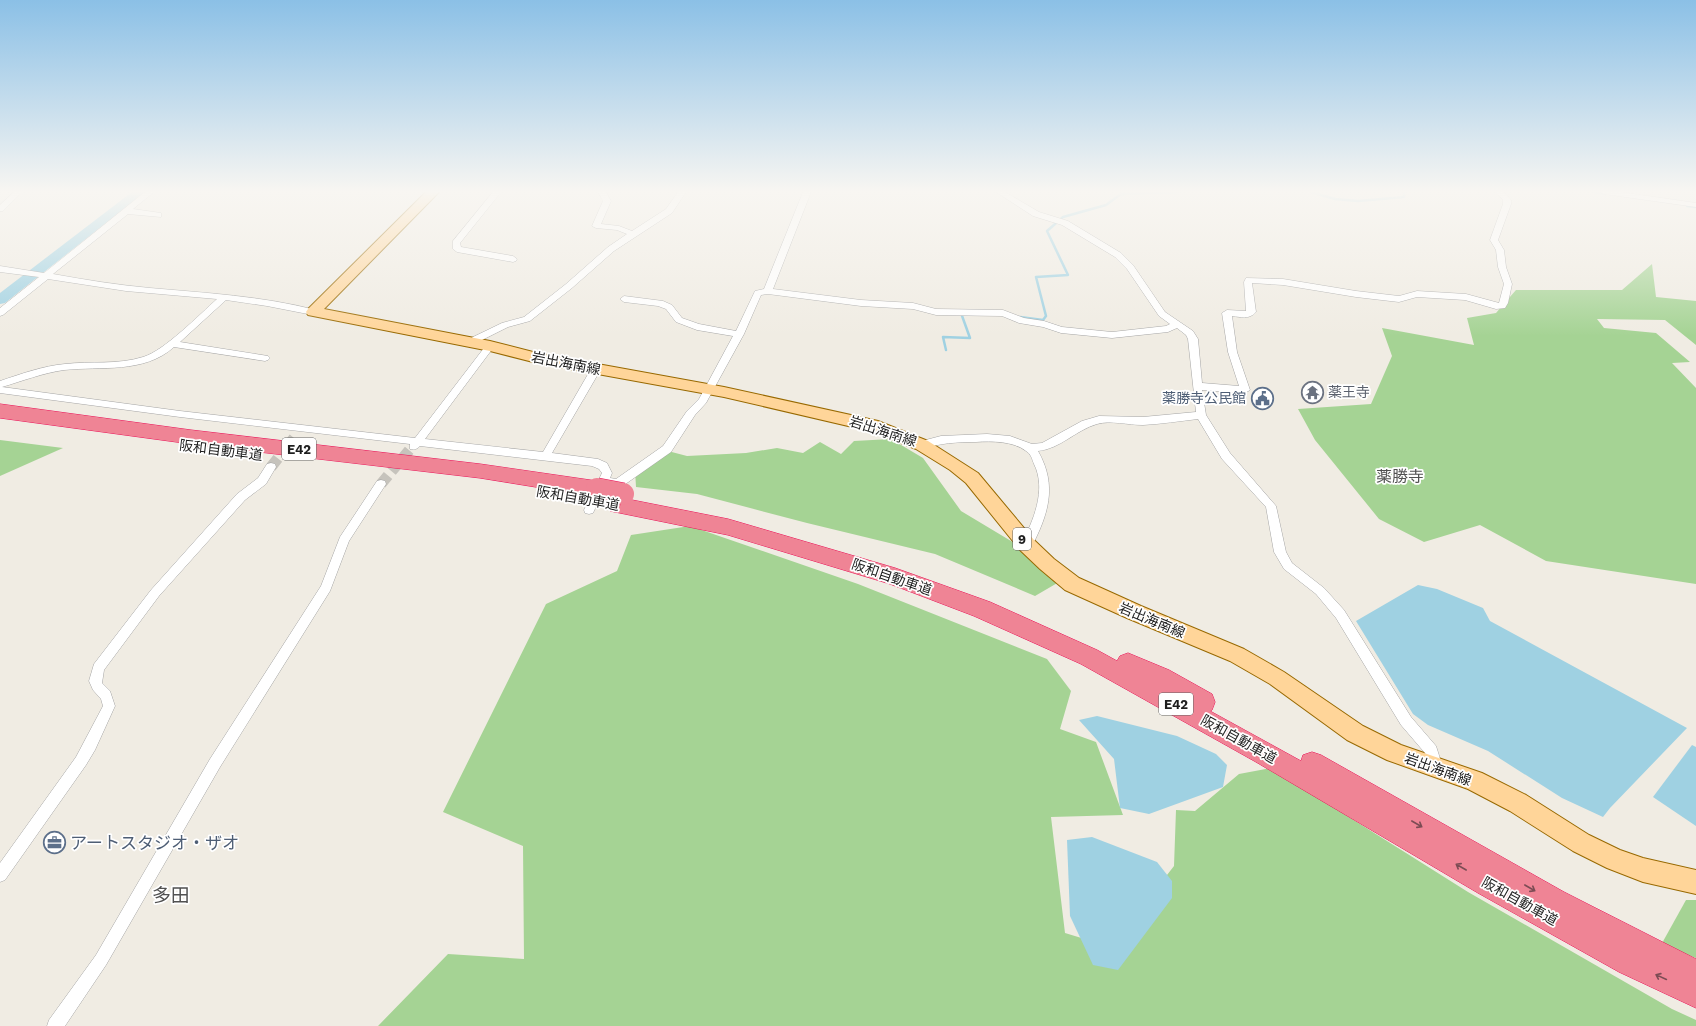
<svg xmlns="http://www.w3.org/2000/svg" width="1696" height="1026" viewBox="0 0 1696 1026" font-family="'Work Sans','Noto Sans JP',sans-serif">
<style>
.forest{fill:#a5d394}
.water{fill:#9fd1e2}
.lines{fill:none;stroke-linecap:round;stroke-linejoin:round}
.stream{stroke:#9fd1e2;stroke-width:2.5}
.river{fill:#9fd1e2;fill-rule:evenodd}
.street-tunnel{stroke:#c6c3bc;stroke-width:11;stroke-dasharray:11 5.5;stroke-linecap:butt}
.street-casing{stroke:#a5a5a5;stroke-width:1}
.primary-casing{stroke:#986900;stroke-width:2}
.highway-casing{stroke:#ea1459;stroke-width:1}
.street{fill:#fff;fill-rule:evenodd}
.primary{fill:#ffd599;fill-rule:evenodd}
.highway{fill:#ef8495;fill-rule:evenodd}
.highway-bridge-casing{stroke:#ea1459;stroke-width:23;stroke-linecap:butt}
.highway-bridge{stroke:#ef8495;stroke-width:22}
.oneway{stroke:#7c4c54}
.labels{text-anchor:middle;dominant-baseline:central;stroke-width:3.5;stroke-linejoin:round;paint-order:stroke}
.shield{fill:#fff;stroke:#626262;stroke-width:1}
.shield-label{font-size:13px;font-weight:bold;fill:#1e1e1e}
.street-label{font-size:14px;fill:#1e1e1e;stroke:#fff}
.worship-label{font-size:14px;fill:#5b616d;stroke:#fff;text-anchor:start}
.service-label{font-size:14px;fill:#4e5e75;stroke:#fff;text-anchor:end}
.quarter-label{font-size:16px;fill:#515151;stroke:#fff}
.near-service-label{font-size:17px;fill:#4e5e75;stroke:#fff;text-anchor:start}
.near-quarter-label{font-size:19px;fill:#515151;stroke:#fff}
</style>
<rect width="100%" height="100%" fill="#f0ece3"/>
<g class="forest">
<path d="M1652,264L1656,297L1696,301V345L1665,320L1597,319L1604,328L1656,333L1690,362L1672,363L1696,388V584L1546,561L1480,525L1424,542L1379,519L1315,440L1298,409L1371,404L1392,356L1382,328L1474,345L1467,318L1496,313L1516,290H1622Z"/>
<path d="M891,439L923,458L961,511L1011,541L1059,582L1035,596L935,554L807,523L697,494L636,487L635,470L664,450L687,456L746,453L777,448L803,453L820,442L841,454L854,441Z"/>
<path d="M0,440L63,448L0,476Z"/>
<path d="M690,526L858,584L1047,659L1071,691L1060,729L1096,742L1123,815L1051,817L1065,933L1111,947L1174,866L1176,810L1195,811L1239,774L1271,768L1468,892L1672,1009L1696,1020V1026H378L448,954L524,959L523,846L443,812L546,604L617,571L631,535Z"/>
<path d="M1686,900H1696V958L1661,945Z"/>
</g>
<g class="water">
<path d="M1418,585L1437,589L1483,608L1490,621L1687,728L1610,808L1603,817L1562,798L1488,751L1428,725L1413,714L1356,621Z"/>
<path d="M1097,716L1177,736L1216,754L1227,765L1223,787L1149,814L1120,808L1114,759L1079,720Z"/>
<path d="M1692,745L1696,747V826L1653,797Z"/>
<path d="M1092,837L1157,862L1172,881V898L1118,970L1093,965L1070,916L1067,840Z"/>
</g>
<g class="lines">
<g class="stream">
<path d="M1311,192L1335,199L1358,201L1404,197V192"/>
<path d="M1594,192L1606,194"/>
<path d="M1687,206L1696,207"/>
<path d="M1020,317L1043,320L1046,316L1036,277L1068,275L1047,231L1063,217L1106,205L1121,194L1179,192"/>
<path d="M946,350L943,337L970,338L961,313"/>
</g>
<path class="river" d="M132,192H145L5,303L0,304V293Z"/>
<g class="street-tunnel">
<path d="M271,467L294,438"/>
<path d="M381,484L411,448"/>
</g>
<defs>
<g id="street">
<path d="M14,192H22L3,211H0V205Z"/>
<path d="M145,192H154L133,209L161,213V217L128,214L53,274C86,280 118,285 150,288C206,293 262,296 316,310L318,312L316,314L313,315L267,306L226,300L180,342L268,356L270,358L268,360L265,361L174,347C144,374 101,366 64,370C43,373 22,381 2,387L180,411L415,438L487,344L490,343L495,346L493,348L425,439L543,452L591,369L596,366L601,369L552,453L598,459L607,463L612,473L610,478L616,479L663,446L687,411L699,399L733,336L697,330L676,322L666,309L658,306L624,302L620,299L624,296L663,301L672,305L682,318L699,324L736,331L755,291L764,289L803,192H811L773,289L861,300L913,303L936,309L1003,310L1024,318L1044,321L1062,327L1112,332L1166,326L1170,324L1159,316L1127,269L1115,257L1062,225L1033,216L996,192H1005L1039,212L1068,221L1121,253L1133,265L1165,312L1193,331L1198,339L1202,383L1239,386L1228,352L1222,313L1227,310L1246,311L1244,282L1246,278L1283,279L1356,291L1399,296L1417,291L1466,294L1499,303L1504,284L1498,267L1496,250L1490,240L1503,204V200L1496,192H1504L1511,200V204L1498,240L1504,250L1506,267L1512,284L1508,303L1505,308L1496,309L1465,300L1417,297L1399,302L1356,297L1283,285L1252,283L1256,312C1249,320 1241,317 1232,316L1237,352L1250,390L1245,393L1202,390L1206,415L1230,453L1276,506L1286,552L1292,563L1324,588L1344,610L1411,717L1436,746L1443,768L1441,773L1436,774L1431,773L1425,753L1401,725L1336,618L1316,594L1284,569L1274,552L1266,507L1222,459L1198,419C1180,421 1161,424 1143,425C1128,425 1111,420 1097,424C1076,430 1060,449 1038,451C1058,486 1048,515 1031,548L1027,549L1023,548L1021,545C1033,521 1047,490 1034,464C1032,459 1031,454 1026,451C1013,441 992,441 976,442C957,442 940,443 922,449L918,448L917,445L918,442L941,436L987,434L1010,436L1032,444L1042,443L1082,421L1099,416L1143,417L1196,412L1188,339L1186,335L1177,328L1168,332L1112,338L1061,333L1043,327L1019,323L1002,316L936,315L913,309L861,306L768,294L761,295L744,334L706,403L695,415L671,452L624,485L616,487L606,485L593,513L589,514L585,513L584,510L602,473L599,469L592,466L420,446C417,449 415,450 410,449V444L180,417L0,393V381C21,374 43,366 65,364C90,361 118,365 143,357C164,351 199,315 217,299L126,291L48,279L3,315L0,316V308L39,277L0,272V266L44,273Z"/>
<path d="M493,192H501L460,243L461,247L513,256L517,259L516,261L513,262L457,252L453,249V241Z"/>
<path d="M598,192H606L611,201L601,224L619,226L632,231L666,209L678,192H686L672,213L614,251L572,288L530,321L508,327L474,344H468L466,342L473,337L502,323L524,317L566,284L608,247L627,234L617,230L596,228L592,226L603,201Z"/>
<path d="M1600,192H1620L1696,203V207L1604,194Z"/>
<path d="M271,463L275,464L276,467L266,484L245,500L159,596L104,670L102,683L110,691L115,706L95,750L86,765L5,880L0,882V863L76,757L103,706L101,699L93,690L89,681L94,664L151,590L237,494L258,478L267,464Z"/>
<path d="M381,480L385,481L386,484L349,541L330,591L220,767L106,965L65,1026H47L49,1020L96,955L210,759L321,586L340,537L377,481Z"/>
</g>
<path id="primary" d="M426,192H439L324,309L490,341L537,353L724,387L878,421L928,441L978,473L1034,540L1054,559L1079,578L1141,606L1244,649L1284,672L1363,726L1401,745L1482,773L1526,795L1589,835L1620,850L1643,858L1696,870V894L1643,882L1607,868L1573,851L1510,811L1468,789L1387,760L1347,740L1270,684L1230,661L1127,618L1065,590L1040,569L1020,550L966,483L950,470L916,449L874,432L724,397L537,363L490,351L308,315L306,312L308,309Z"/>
<g id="highway">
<path d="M0,404L191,430L480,464L597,481L604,484L607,489L604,494L597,497L480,478L191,444L0,418Z"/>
<path d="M617,497L728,519L895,568L990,602L1097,650L1117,661L1120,656L1128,653L1169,670L1212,694L1215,702L1212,710L1210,711L1301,761L1303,755L1312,752L1321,755L1564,892L1696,959V1008L1619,972L1478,893L1256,762L1081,664L974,616L890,584L728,535L610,511L607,505L610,499Z"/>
</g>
</defs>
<use href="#street" class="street-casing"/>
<use href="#primary" class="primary-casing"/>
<use href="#highway" class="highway-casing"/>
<use href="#street" class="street"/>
<use href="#primary" class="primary"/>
<use href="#highway" class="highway"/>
<defs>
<path id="highway-bridge" d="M597,489L623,494"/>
</defs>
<use href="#highway-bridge" class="highway-bridge-casing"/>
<use href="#highway-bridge" class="highway-bridge"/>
</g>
<defs><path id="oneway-shaft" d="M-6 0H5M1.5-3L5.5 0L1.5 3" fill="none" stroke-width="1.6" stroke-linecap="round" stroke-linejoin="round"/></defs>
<g class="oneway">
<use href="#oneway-shaft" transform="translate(1417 824) rotate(30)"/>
<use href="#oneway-shaft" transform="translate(1461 867) rotate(-150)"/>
<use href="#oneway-shaft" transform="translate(1530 888) rotate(30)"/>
<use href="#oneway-shaft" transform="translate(1661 977) rotate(-155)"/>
</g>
<linearGradient id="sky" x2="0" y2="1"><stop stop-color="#8bc0e6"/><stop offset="0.57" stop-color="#f8f6f2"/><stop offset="1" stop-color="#f8f6f2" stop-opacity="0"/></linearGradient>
<rect width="1696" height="336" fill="url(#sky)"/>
<defs>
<symbol id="temple-ring" viewBox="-11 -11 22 22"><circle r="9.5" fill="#fff" stroke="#6b7280" stroke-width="1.5"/><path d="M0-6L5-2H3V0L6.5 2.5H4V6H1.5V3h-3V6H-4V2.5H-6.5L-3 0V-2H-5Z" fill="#6b7280"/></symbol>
<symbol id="civic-ring" viewBox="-11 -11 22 22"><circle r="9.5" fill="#fff" stroke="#5c6f8a" stroke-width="1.5"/><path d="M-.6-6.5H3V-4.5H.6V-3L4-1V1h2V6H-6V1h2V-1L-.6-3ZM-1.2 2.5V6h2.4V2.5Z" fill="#5c6f8a"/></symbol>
<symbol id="office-ring" viewBox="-11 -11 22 22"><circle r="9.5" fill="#fff" stroke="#5c6f8a" stroke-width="1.5"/><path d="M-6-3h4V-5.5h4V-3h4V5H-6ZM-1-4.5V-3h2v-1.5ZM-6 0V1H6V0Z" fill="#5c6f8a"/></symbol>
</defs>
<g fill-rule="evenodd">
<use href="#temple-ring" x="1300" y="380" width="25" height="25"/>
<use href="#civic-ring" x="1250" y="386" width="25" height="25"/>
<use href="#office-ring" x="42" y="830" width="25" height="25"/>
</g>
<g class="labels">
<g class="shield">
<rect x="282" y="438" width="34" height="22" rx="3"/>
<rect x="1013" y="528" width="18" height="22" rx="3"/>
<rect x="1159" y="693" width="34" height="22" rx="3"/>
</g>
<g class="shield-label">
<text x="299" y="449">E42</text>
<text x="1022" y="539">9</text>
<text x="1176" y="704">E42</text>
</g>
<g class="street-label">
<text transform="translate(566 363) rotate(11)">岩出海南線</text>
<text transform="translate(883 431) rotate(18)">岩出海南線</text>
<text transform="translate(221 450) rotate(7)">阪和自動車道</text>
<text transform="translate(578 498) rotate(10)">阪和自動車道</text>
<text transform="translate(892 577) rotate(19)">阪和自動車道</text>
<text transform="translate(1152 620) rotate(23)">岩出海南線</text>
<text transform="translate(1239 739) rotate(29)">阪和自動車道</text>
<text transform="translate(1438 769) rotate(20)">岩出海南線</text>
<text transform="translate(1520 901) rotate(29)">阪和自動車道</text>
</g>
<g class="worship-label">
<text x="1328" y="392">薬王寺</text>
</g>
<g class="service-label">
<text x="1246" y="398">薬勝寺公民館</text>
</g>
<g class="quarter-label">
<text x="1400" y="476">薬勝寺</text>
</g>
<g class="near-service-label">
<text x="70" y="843">アートスタジオ・ザオ</text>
</g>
<g class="near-quarter-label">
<text x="171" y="895">多田</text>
</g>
</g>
</svg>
